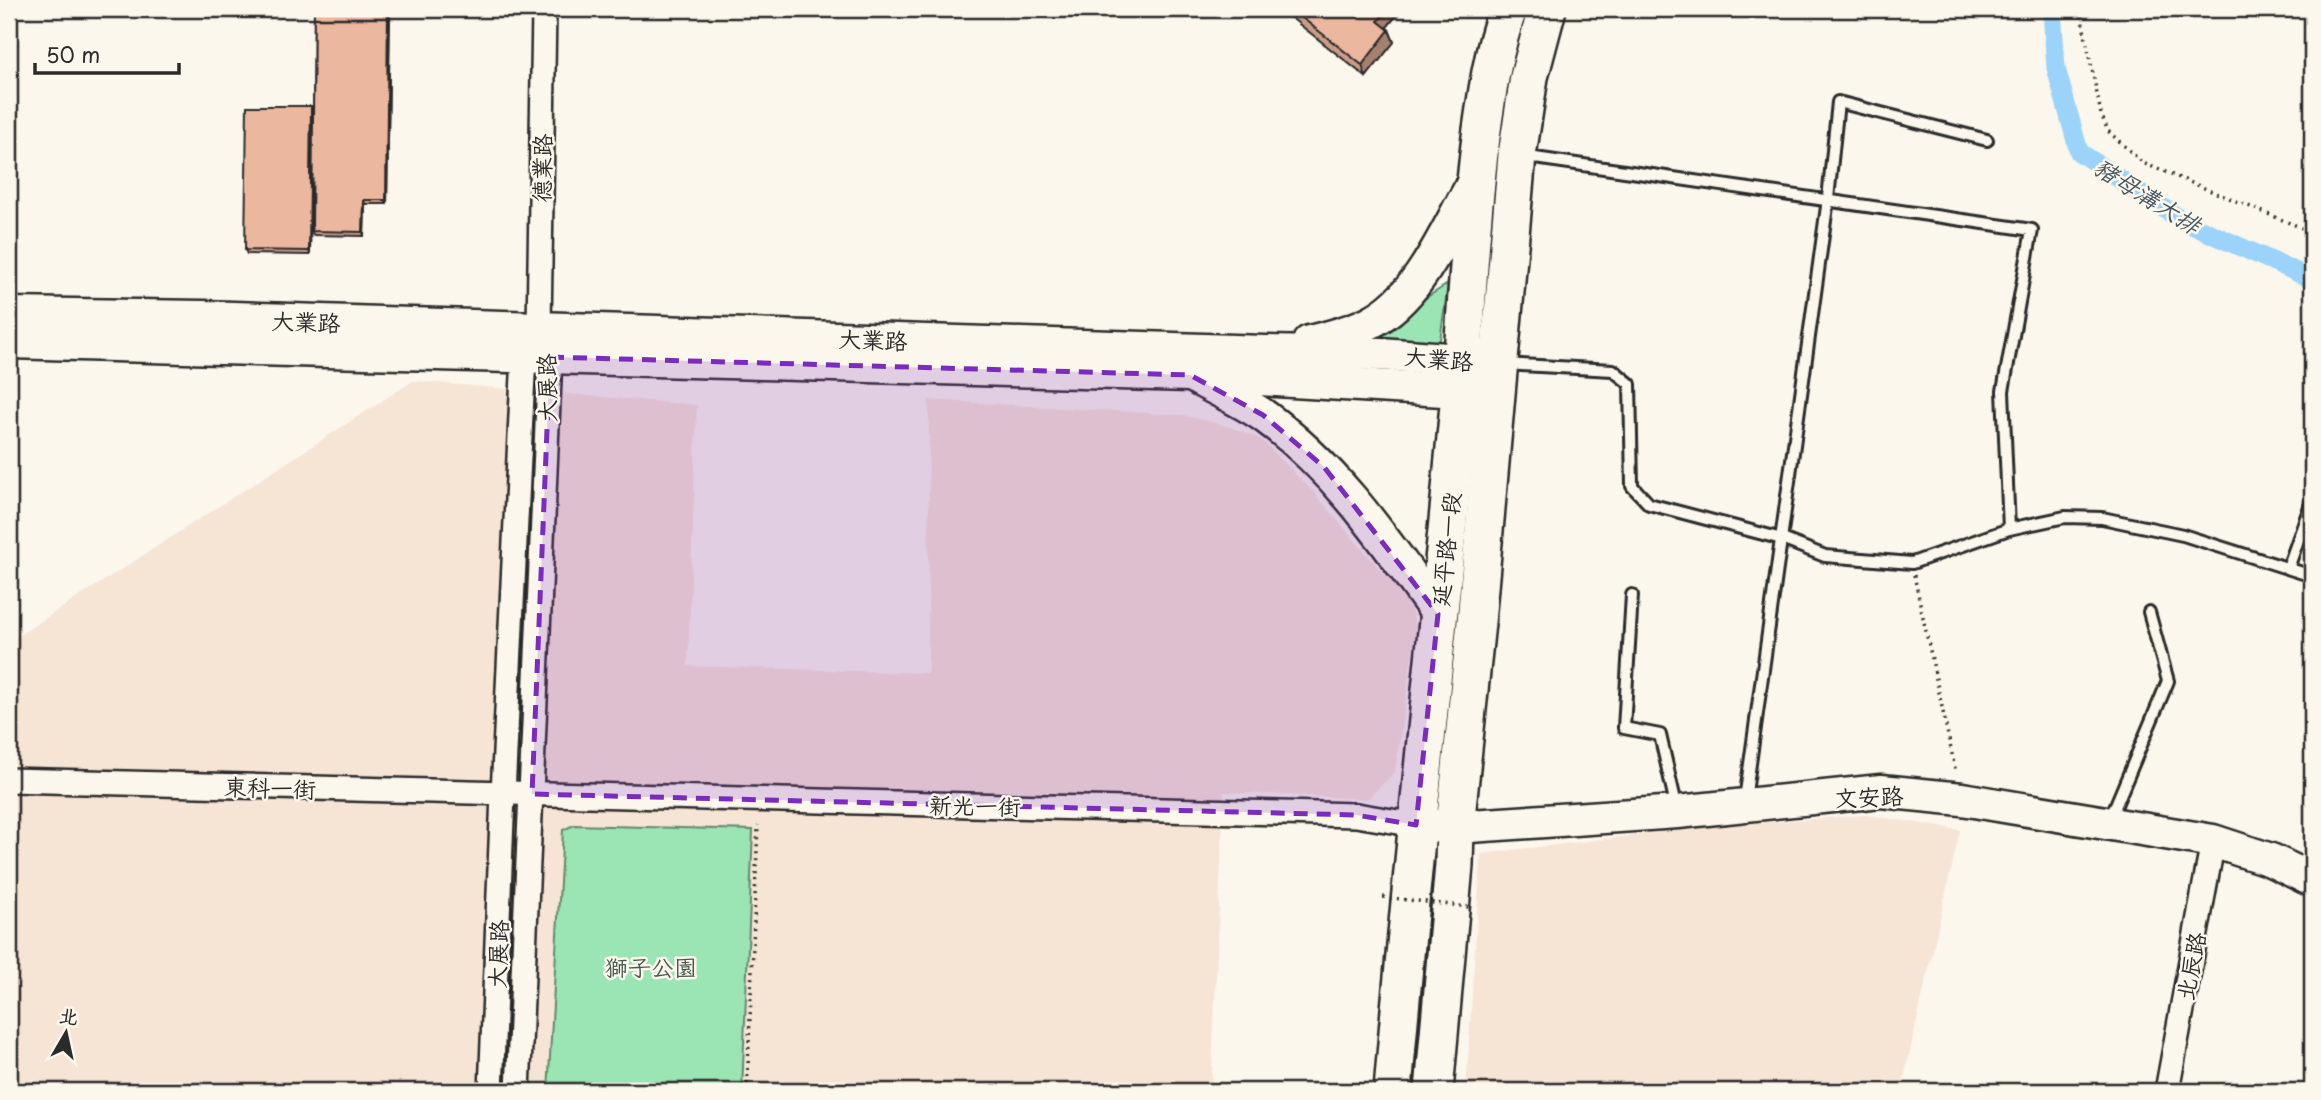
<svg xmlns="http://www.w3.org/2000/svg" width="2321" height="1100" viewBox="0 0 2321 1100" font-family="'Playpen Sans','LXGW WenKai TC',sans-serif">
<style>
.built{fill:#f6e4d5}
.green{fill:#9be4b3;stroke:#63886f;stroke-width:2}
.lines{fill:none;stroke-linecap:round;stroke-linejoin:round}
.canal{stroke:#9bd3fb;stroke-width:19}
.lane-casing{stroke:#2b2b2b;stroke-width:16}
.street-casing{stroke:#2b2b2b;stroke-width:28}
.secondary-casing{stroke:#2b2b2b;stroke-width:37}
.primary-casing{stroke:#2b2b2b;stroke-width:42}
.path{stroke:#2b2b2b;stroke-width:3.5;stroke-dasharray:2 5;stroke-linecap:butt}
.lane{stroke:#fbf7ec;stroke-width:10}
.street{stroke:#fbf7ec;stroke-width:23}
.secondary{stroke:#fbf7ec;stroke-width:32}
.primary{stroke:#fbf7ec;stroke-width:37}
.path-bridge{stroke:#2b2b2b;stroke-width:3.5;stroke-dasharray:2 5;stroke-linecap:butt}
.wall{fill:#cb9d89;stroke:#2b2b2b;stroke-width:2}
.shaded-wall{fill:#a5806f;stroke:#2b2b2b;stroke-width:2}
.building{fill:#ecb79f;stroke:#2b2b2b;stroke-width:2}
.marked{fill:#7b2cbf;fill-opacity:0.2;stroke:#7b2cbf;stroke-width:5;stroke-dasharray:14 9;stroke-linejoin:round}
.labels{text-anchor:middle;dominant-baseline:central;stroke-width:5;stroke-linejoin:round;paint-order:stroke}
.street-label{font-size:23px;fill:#2b2b2b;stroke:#fbf7ec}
.park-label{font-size:23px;fill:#47594d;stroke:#fbf7ec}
.water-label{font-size:24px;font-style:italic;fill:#47555f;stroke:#fbf7ec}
</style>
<rect width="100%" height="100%" fill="#fbf7ec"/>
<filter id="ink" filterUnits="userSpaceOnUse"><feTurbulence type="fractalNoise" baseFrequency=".0143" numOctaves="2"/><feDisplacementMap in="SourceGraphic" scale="14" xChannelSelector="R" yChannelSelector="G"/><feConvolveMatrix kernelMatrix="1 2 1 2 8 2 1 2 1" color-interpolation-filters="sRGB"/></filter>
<g filter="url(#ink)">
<g class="built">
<path d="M413,381L697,405L688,666L928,673L929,400L1183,415L1227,426L1261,439L1314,493L1409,603L1416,627L1395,772L1367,799L1224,792L1211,1091H9V642Z"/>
<path d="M1867,815L1960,830L1901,1091H1466L1481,854L1713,826Z"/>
</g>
<g class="green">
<path d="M1448,284L1439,347L1357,341Z"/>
<path d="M574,825L753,830L742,1091H548L563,830Z"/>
</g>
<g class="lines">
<path class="canal" d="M2052,9L2056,68L2079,152L2183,221L2312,279"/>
<defs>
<g id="lane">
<path d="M1521,156L2032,230L2003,391L2009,529"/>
<path d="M1504,364L1613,370L1630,384L1632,486L1649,504L1782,539L1825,556L1912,563L2009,529L2065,517L2102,518L2183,535L2312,576"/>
<path d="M2288,568L2312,501"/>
<path d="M1632,595L1624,728L1660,735L1677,809"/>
<path d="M1745,800L1828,199L1838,102L1987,140"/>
<path d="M2110,819L2168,681L2149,612"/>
</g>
<g id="street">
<path d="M9,780L1356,815L1416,825"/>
<path d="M491,1091L503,794L521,415L524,356L531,343"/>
<path d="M518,1091L550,357L539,328L544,9"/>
<path d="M2167,1091L2213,841"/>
</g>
<g id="secondary">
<path d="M9,314L203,317L1264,352L1380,354L1487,362"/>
<path d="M9,342L1190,375L1460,391L1479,377"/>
<path d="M1309,342C1331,337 1351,332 1371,322C1423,295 1447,226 1476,179"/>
<path d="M1198,379C1219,391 1244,402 1264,416C1337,469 1386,542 1438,614"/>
<path d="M1432,826L1455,827L1678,812L1881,791L1962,799L2213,841L2271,860L2312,880"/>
</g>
<g id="primary">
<path d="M1393,1091C1412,858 1439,626 1460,394C1467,308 1470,222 1481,137C1487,93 1493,50 1508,9"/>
<path d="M1434,1091L1454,865L1455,827L1476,622L1517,155L1529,77L1547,9"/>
</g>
</defs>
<use href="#lane" class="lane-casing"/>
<use href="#street" class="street-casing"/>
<use href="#secondary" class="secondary-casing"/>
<use href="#primary" class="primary-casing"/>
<g class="path">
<path d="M2080,9L2101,114L2108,131L2143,163L2312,232"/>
<path d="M1914,575L1956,773"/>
<path d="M747,1091L758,825"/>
</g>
<use href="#lane" class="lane"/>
<use href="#street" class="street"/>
<use href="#secondary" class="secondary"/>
<use href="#primary" class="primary"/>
<path class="path-bridge" d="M1383,897L1469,907"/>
</g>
<g class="wall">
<path d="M314,9H390L387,204H365L364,236L313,235L312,231Z"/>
<path d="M1280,9H1402L1386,28L1389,30L1394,42L1366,77Z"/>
<path d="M312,110L310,255L247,254L245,250Z"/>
</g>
<g class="shaded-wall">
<path d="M388,9H390L387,204L386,200Z"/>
<path d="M1388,9H1402L1382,33L1378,21Z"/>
<path d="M1389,30L1394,42L1366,77L1362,65Z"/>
<path d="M311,106L312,110L310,255L309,251Z"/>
<path d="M364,200L365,204L364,236L363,232Z"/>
</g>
<g class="building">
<path d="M314,9H388L386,200H364L363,232L312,231Z"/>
<path d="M1291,9H1388L1378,21L1389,30L1362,65Z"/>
<path d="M247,106H311L309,251L245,250Z"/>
</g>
</g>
<path class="marked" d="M550,357L1190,375L1263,415L1324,467L1438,614L1416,825L1356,815L532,794Z"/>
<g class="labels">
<g class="street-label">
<text transform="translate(541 168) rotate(-89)">德業路</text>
<text transform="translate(306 321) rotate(2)">大業路</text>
<text transform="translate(873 339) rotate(2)">大業路</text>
<text transform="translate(1439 358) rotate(5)">大業路</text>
<text transform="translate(546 388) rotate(-91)">大展路</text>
<text transform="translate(1445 549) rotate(-84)">延平路一段</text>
<text transform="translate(270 787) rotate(2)">東科一街</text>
<text transform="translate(1869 796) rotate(-2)">文安路</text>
<text transform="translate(975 805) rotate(1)">新光一街</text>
<text transform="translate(497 954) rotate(-88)">大展路</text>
<text transform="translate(2190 966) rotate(-79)">北辰路</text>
</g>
<g class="park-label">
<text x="651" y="966">獅子公園</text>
</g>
<g class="water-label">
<text transform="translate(2148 195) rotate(32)">豬母溝大排</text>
</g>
</g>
<rect width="2321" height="1100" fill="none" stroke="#fbf7ec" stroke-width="35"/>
<rect x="18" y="18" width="2286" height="1065" fill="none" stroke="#2b2b2b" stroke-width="2.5" filter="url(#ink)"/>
<g transform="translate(66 1033) rotate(9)" stroke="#fbf7ec" stroke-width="5" paint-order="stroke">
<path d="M0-5L12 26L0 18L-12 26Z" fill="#2b2b2b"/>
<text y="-10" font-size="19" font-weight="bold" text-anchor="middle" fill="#2b2b2b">北</text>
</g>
<path d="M35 63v10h144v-10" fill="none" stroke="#2b2b2b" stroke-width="3.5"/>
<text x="46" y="63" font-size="21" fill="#2b2b2b" stroke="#fbf7ec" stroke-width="5" paint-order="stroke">50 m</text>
</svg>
